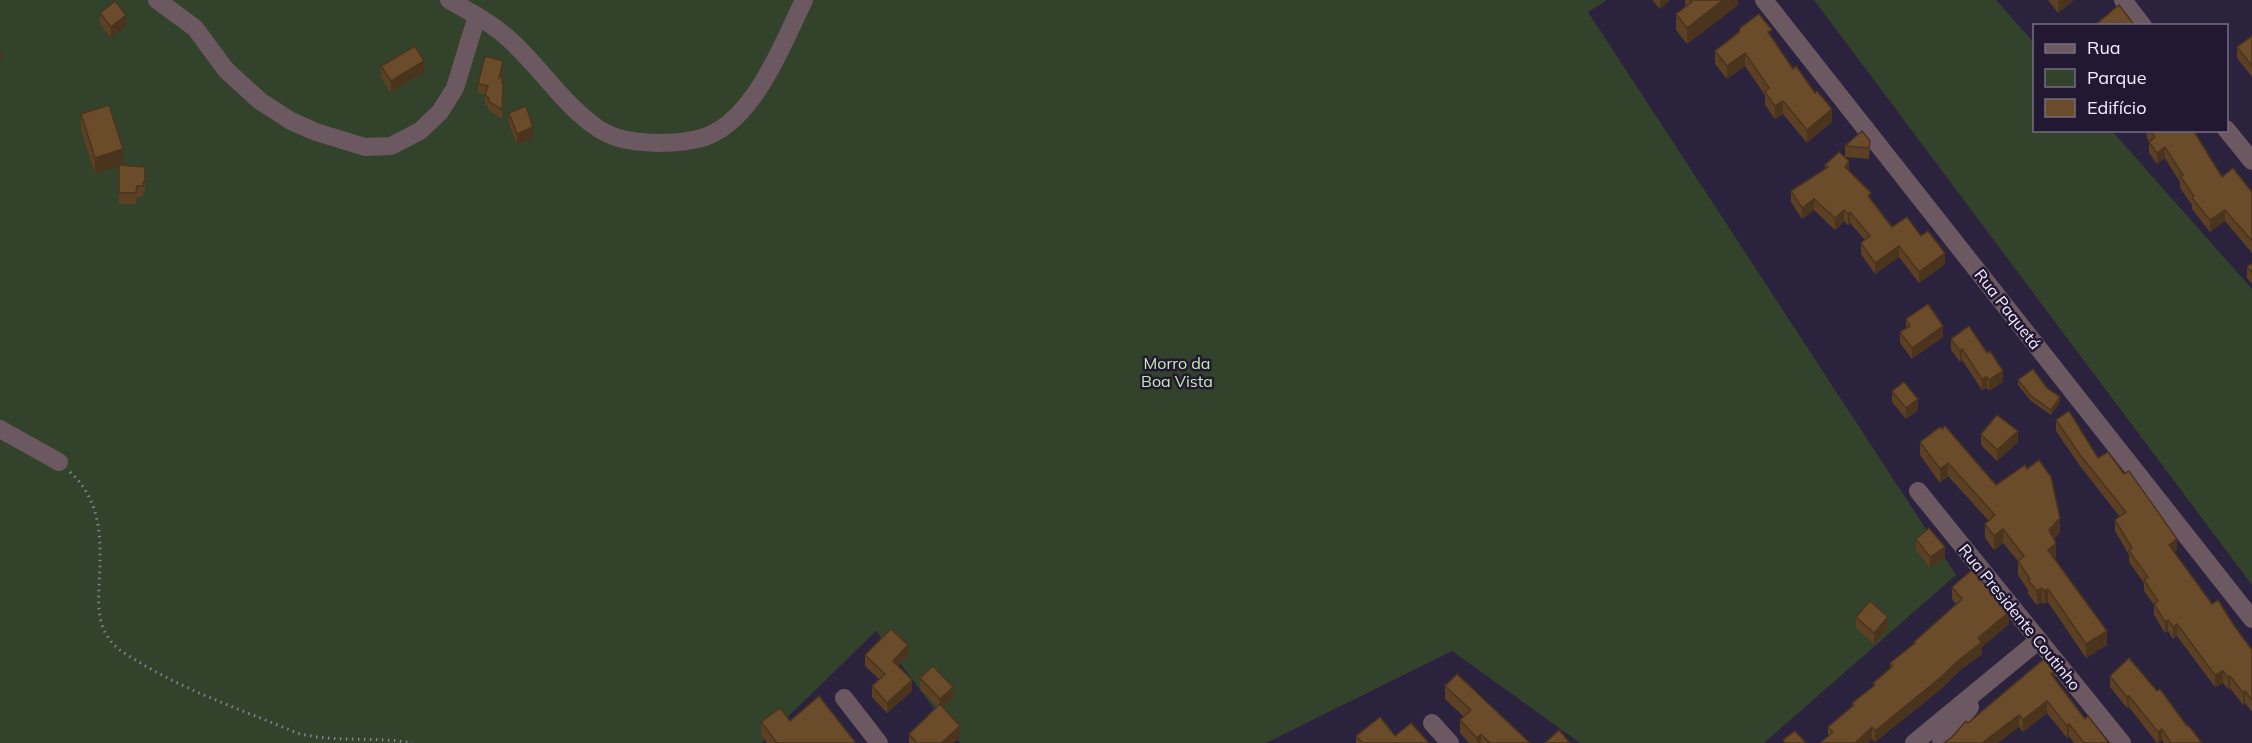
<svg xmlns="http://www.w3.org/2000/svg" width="2252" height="743" viewBox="0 0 2252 743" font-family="Mulish,sans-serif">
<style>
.green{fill:#33432b}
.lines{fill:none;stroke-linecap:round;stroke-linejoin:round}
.path{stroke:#877f96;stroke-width:3;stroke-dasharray:1.5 4.5;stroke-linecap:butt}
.minor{stroke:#6b5860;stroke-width:18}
.wall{fill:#5b4024}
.shaded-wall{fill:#4a341d}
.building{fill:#6a4b2a;stroke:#4a341d;stroke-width:1.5}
.labels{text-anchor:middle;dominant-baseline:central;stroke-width:5;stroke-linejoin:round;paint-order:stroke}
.street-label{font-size:16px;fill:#f2ecfe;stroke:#221832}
.park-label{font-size:16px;fill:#c5eeaf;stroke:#221832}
</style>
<rect width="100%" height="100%" fill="#2b223d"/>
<g class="green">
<path d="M0,0H1607L1588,12L1956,575L1764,743H1580L1452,651L1266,743H960L876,631L761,743H0Z"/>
<path d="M1814,0H1996L2034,43V130L2112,131L2252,289V585Z"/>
</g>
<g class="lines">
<path class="path" d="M70,472C104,503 101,545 99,587C98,605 98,625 110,640C118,651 131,657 142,664C191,693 245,711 297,733C334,743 374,736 412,743"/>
<g class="minor">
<path d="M157,0L195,28L226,70L260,101L291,121L316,132L365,147L391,146L420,131L440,112L455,88L477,16"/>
<path d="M449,0C470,12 492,23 510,40C540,67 562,103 596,127C614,140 634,142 656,143C674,143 697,142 714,133C758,110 783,43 804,0"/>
<path d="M1764,0L2252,619"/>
<path d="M2123,0L2143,26"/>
<path d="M2226,129L2252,161"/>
<path d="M0,429L59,462"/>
<path d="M1918,491L2122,743"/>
<path d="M844,698L879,743"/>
<path d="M1432,723L1450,743"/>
<path d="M1914,743L2039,640"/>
<path d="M1941,743L1970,707"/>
</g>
</g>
<g class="wall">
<path d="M1652,0H1670L1660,9Z"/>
<path d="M1685,0H1738V5L1687,44L1676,30V14L1685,7Z"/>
<path d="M2048,0H2074L2058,13Z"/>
<path d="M100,13L126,26L111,38L100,24Z"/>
<path d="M2252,36V77L2237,58V47Z"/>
<path d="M1772,38L1832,122L1807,143L1783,114L1775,119L1765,105V95L1745,66L1727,79L1715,64V51Z"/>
<path d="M381,66L424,72L391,93L381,77Z"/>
<path d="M503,70L502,77L503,93L502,119L488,110V106L485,104V94L478,93V84Z"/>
<path d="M509,113L533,138L517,145L509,124Z"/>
<path d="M81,114L123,165H121L145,167V193H143V197H137L136,204H119V166L95,174L81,130Z"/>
<path d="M2147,130H2193L2222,177L2251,191H2252V253L2225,221L2210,232L2192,209V205L2180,188V182L2165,158L2157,164L2149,153V142L2147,138Z"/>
<path d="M1870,141L1869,159L1845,157L1849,172L1892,227L1921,236L1945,264L1919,283L1899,257L1875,274L1861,254V243L1865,240L1850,223L1848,225L1844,221L1835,230L1814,210L1802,219L1791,202V191L1825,169V165L1845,157V146Z"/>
<path d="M2252,263V284L2247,278V267Z"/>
<path d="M1906,319L1943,337L1912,359L1900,343V332L1906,328Z"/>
<path d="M1951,339L2003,382L1989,391L1987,388L1982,390L1962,360L1960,362L1951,350Z"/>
<path d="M2018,380L2047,388L2060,402L2051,415L2031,401L2018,385Z"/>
<path d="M1892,391L1918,410L1906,419L1892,402Z"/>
<path d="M2056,420L2098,458L2177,550L2174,553L2212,604L2233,624L2252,650V712L2245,703L2243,705L2230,688L2228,689L2223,683L2215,687L2177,636L2173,639L2168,631L2165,633L2154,615V605L2144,591V583L2129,562V555L2115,531V520L2120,517L2080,466L2056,431Z"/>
<path d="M1981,434L2018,442L1997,461L1981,445Z"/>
<path d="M1920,442L1996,485L2060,532L2054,539L2056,557L2054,559L2107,645L2086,658L2048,602L2044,604L2042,602L2037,605L2028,594V590L2018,575V561L2003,543L1994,550L1985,538V524L1989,521L1948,476L1940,483L1920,455Z"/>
<path d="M1916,539L1945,558L1930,568L1916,550Z"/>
<path d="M1952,587L2009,624L1982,647V654L1959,671L1941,689L1875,742L1872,739L1828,736V727L1852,707V703L1873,687V683L1890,669V663L1914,644V642L1956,604L1952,599Z"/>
<path d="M1856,617L1888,628L1874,644L1856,628Z"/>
<path d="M865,655L908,656L898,666L912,691L887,713L872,697V686L880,680L865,666Z"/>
<path d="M2110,676L2187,726L2202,743H2164L2162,740L2157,743L2129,707L2127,708L2110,687Z"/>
<path d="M920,678L953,698L943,707L960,737L953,743H909V734L937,707L920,689Z"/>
<path d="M2055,680L2085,719L2109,743H2074L2069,736L2067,738L2047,713L2023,732L2019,727L1968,723Z"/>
<path d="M1445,686L1530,743H1469L1460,733V720L1464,717L1445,699Z"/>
<path d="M790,721L856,743H767L761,735V722Z"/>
<path d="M1356,736H1395L1429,743H1356Z"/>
</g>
<g class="shaded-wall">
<path d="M1660,0H1670L1660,9Z"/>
<path d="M1723,0H1738V5L1687,44V28Z"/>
<path d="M2060,0H2074L2058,13V2Z"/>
<path d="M126,15V26L111,38V27Z"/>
<path d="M2,50V61L0,63V52Z"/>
<path d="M1745,53V66L1727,79V66Z"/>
<path d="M424,61V72L391,93V81Z"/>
<path d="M503,61V70L499,88V79Z"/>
<path d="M1783,101V114L1775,119V106Z"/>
<path d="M1832,109V122L1807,143V130Z"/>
<path d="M533,127V138L517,145V134Z"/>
<path d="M2165,147V158L2157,164V153Z"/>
<path d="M123,149V165L95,174V158Z"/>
<path d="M1849,161V172L1845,167Z"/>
<path d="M1814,199V210L1802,219V208Z"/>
<path d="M1844,210V221L1835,230V218Z"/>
<path d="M2225,210V221L2210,232V220Z"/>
<path d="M1850,212V223L1848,225V214Z"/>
<path d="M1899,246V257L1875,274V263Z"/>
<path d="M1945,253V264L1919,283V272Z"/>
<path d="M1943,326V337L1912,359V348Z"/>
<path d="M1962,349V360L1960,362V351Z"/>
<path d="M2003,371V382L1989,391V380Z"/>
<path d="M1987,377V388L1982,390V379Z"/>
<path d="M2060,397V402L2051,415V410Z"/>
<path d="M1918,399V410L1906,419V408Z"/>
<path d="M2018,431V442L1997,461V450Z"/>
<path d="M1948,463V476L1940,483V469Z"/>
<path d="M2060,518V532L2049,544V530Z"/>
<path d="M2003,529V543L1994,550V536Z"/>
<path d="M2177,539V550L2169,557V545Z"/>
<path d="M2056,543V557L2048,564V550Z"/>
<path d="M1945,547V558L1930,568V557Z"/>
<path d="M2042,588V602L2037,605V591Z"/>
<path d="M2048,589V602L2044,604V591Z"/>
<path d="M2009,612V624L1982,647V654L1959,671L1941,689L1875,742V731L1978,638Z"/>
<path d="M1888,617V628L1874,644V633Z"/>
<path d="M2168,620V631L2165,633V622Z"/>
<path d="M2177,624V636L2173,639V627Z"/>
<path d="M2107,631V645L2086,658V644Z"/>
<path d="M908,645V656L893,671V661Z"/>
<path d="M2055,671V683L2051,674Z"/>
<path d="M2223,671V683L2215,687V675Z"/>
<path d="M2230,676V688L2228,689V677Z"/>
<path d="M912,680V691L887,713V703Z"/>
<path d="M953,687V698L940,710V699Z"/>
<path d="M2245,691V703L2243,705V693Z"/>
<path d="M2129,696V707L2127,708V697Z"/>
<path d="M2047,701V713L2023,732V720Z"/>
<path d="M2019,715V727L1998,743H1982Z"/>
<path d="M2069,724V736L2067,738V726Z"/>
<path d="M960,726V737L953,743H941Z"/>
<path d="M1872,727V739L1868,743H1855Z"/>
<path d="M2162,729V740L2158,743V732Z"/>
<path d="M1481,734V743H1477V738Z"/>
</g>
<g class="building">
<path d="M1690,0H1723L1687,28L1676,14L1692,2Z"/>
<path d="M115,1L126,15L111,27L100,13Z"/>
<path d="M2119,5L2135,26H2094Z"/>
<path d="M1759,14L1772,30L1768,32L1793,69L1796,66L1815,93L1817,91L1832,109L1807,130L1783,101L1775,106L1765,92L1769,88L1745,53L1727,66L1715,51L1739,32L1740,28Z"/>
<path d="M2252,36V66L2237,47Z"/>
<path d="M415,46L424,61L391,81L381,66Z"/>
<path d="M485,56L503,61L499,79L502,73V83L503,84L502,110L488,101L489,98L485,95L488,86L478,84Z"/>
<path d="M109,105L123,149L95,158L81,114Z"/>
<path d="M526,106L533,127L517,134L509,113Z"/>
<path d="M2150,130H2193L2222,177L2233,168L2251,191H2252V241L2225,210L2210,220L2192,198L2194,196L2180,176L2183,175L2165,147L2157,153L2149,142L2155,137Z"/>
<path d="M1862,131L1870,141L1869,148L1845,146Z"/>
<path d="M1839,152L1849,161L1845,167L1871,193L1868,196L1892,227L1907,217L1921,236L1928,231L1945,253L1919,272L1899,246L1875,263L1861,243L1870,236L1850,212L1848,214L1844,210L1835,218L1814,199L1802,208L1791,191L1828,167L1825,165Z"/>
<path d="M119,165L145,167V182H143V186H137L136,193H119Z"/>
<path d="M2252,263V273L2247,267Z"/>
<path d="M1928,304L1943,326L1912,348L1900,332L1910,326L1906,319Z"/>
<path d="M1969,326L1987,353L1990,351L2003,371L1989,380L1987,377L1982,379L1962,349L1960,351L1951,339Z"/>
<path d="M2033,369L2047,388L2060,397L2051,410L2031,396L2018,380Z"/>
<path d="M1904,382L1918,399L1906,408L1892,391Z"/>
<path d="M2069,411L2098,458L2108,452L2124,474L2129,471L2177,539L2169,545L2212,604L2218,600L2233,624L2252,650V700L2245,691L2243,693L2230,676L2228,677L2223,671L2215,675L2177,624L2173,627L2168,620L2165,622L2154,604L2158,601L2144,580L2148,577L2129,551L2132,548L2115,520L2126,512L2080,455L2056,420Z"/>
<path d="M1997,415L2018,431L1997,450L1981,434Z"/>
<path d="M1945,426L1996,485L2025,465L2027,469L2039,460L2051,477L2060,518L2049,530L2056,543L2048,550L2107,631L2086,644L2048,589L2044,591L2042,588L2037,591L2028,580L2030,579L2018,561L2024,556L2003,529L1994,536L1985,524L1995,515L1948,463L1940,469L1920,442L1940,427L1942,429Z"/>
<path d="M1929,528L1945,547L1930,557L1916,539Z"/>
<path d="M1972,570L1988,588L1990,586L2009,612L1978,638L1982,642L1959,660L1941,677L1875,731L1872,727L1855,743H1820L1833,732L1828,727L1854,705L1852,703L1875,685L1873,683L1893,666L1890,663L1915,643L1914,642L1962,599L1952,587Z"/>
<path d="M1870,601L1888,617L1874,633L1856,617Z"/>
<path d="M891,629L908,645L893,661L912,680L887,703L872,686L885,674L865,655Z"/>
<path d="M2045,658L2055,671L2051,674L2085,719L2088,716L2109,743H2084L2069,724L2067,726L2047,701L2023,720L2019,715L1982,743H1944L1952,737L1966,721L1968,723Z"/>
<path d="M2129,658L2157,691L2160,689L2187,726L2188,725L2202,743H2171L2162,729L2158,732L2129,696L2127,697L2110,676Z"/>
<path d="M933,666L953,687L940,699L920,678Z"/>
<path d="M1457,674L1530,743H1490L1481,734L1477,738L1460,720L1471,710L1445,686Z"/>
<path d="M819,696L856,743H777L761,722L780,708L790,721Z"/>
<path d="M940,704L960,726L941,743H917L909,734Z"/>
<path d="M1380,717L1395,736L1411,723L1429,743H1363L1356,736Z"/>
<path d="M1559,730L1570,743H1545Z"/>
<path d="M1795,731L1806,743H1785L1783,740Z"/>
</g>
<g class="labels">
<g class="street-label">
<text transform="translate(2008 309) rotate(52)">Rua Paquetá</text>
<text transform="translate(2020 617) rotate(51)">Rua Presidente Coutinho</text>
</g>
<g class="park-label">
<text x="1177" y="363">Morro da<tspan x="1177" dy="18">Boa Vista</tspan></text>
</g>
</g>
<rect x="2033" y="24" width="195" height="108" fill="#221832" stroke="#756d84" stroke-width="1.5"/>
<rect x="2045" y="44" width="30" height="9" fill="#6b5860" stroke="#756d84" stroke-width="1.5"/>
<text x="2087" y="54" font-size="18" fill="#f2ecfe">Rua</text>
<rect x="2045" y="69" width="30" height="18" fill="#33432b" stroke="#756d84" stroke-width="1.5"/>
<text x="2087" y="84" font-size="18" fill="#f2ecfe">Parque</text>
<rect x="2045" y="99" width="30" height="18" fill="#6a4b2a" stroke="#756d84" stroke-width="1.5"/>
<text x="2087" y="114" font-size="18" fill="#f2ecfe">Edifício</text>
</svg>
